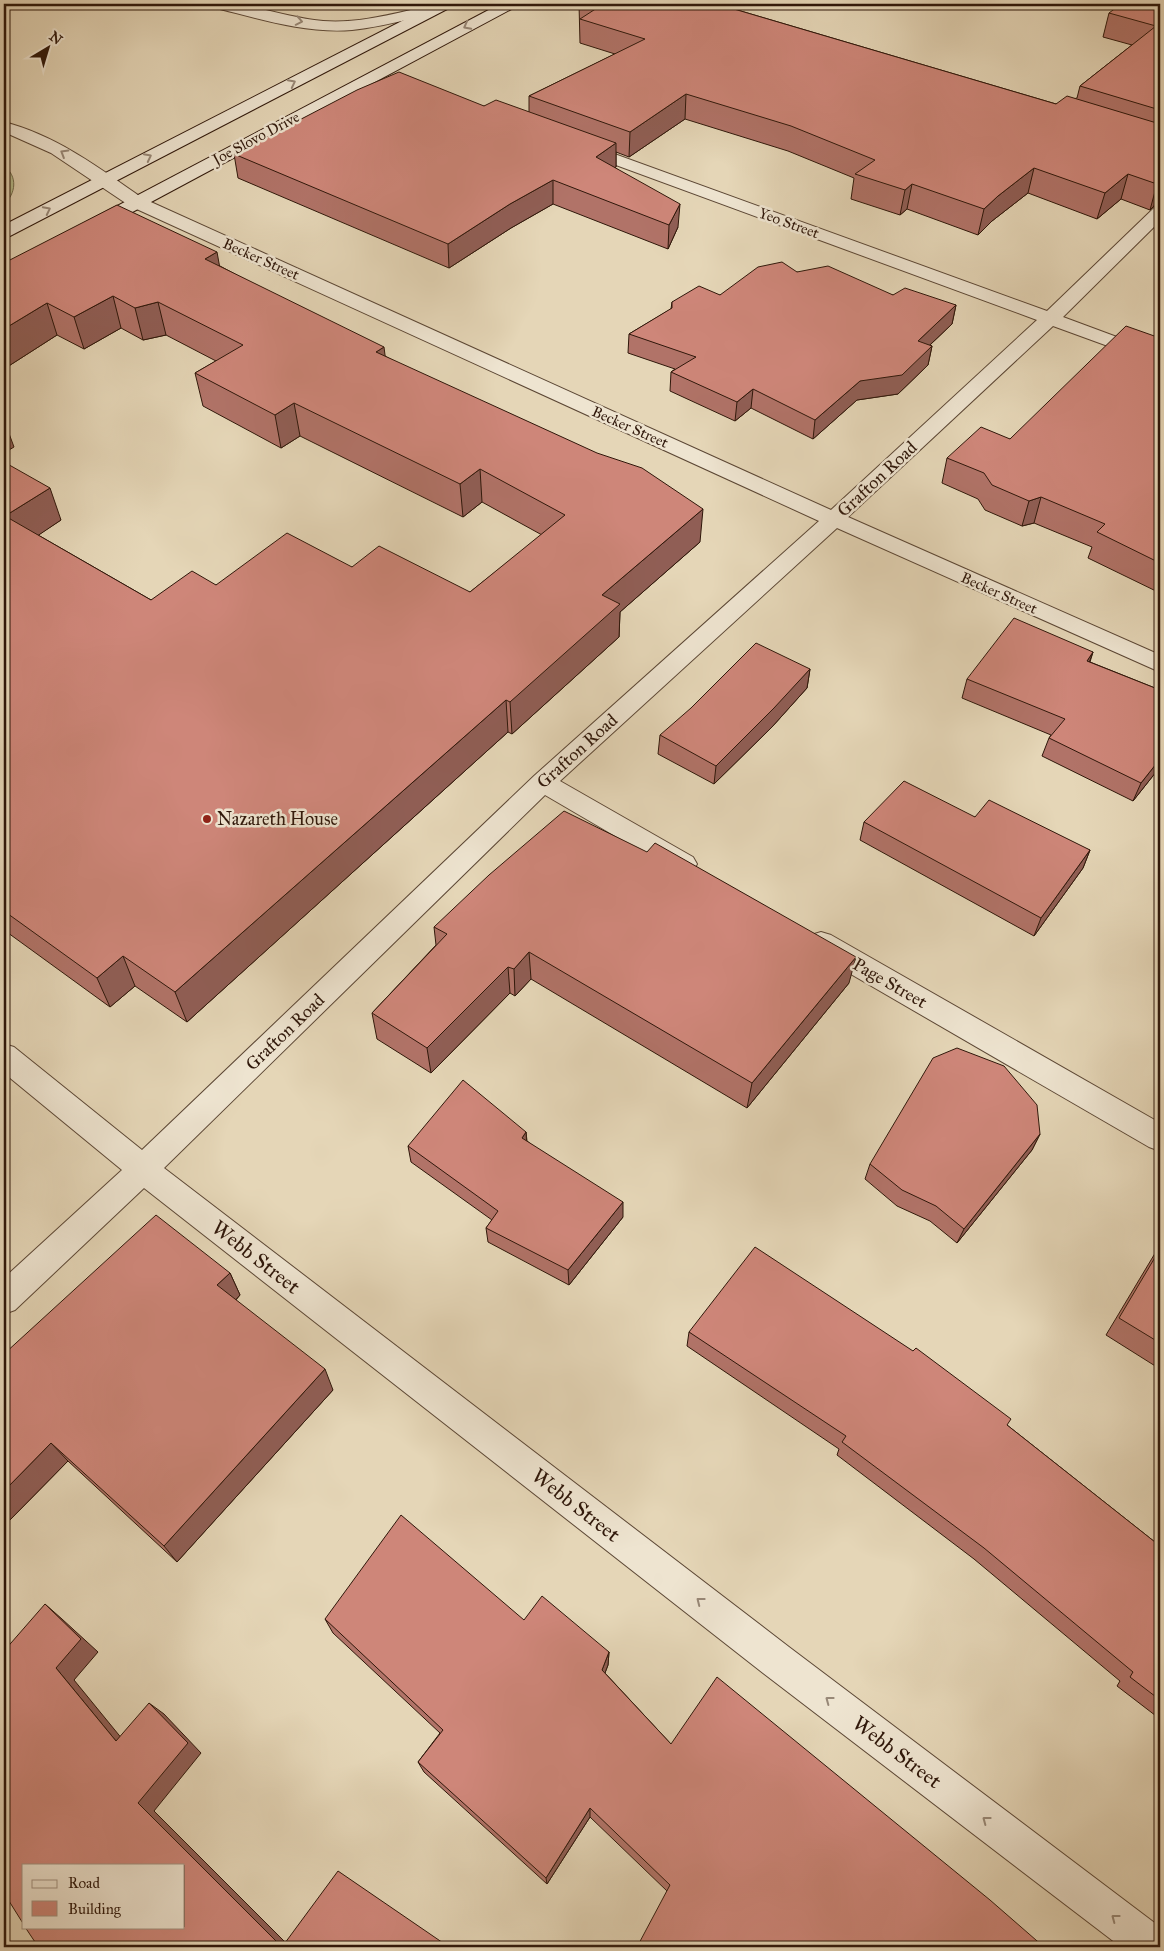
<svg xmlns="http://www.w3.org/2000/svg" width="1164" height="1951" viewBox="0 0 1164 1951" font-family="'IM FELL Great Primer',serif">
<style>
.green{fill:#b6bd8d;stroke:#726a4c}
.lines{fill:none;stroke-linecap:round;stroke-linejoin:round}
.street-casing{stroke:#5c4735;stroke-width:2}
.secondary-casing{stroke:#2f170a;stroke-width:2}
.street{fill:#eee4d0;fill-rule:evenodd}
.secondary{fill:#eee4d0;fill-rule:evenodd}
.wall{fill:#b17368;stroke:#2f170a}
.shaded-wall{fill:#905e55;stroke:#2f170a}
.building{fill:#ce8679;stroke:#2f170a}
.oneway{stroke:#988877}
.poi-dot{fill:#8f2418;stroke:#eee4d0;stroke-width:2}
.labels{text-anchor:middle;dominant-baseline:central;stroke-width:5;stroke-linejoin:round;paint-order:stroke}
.far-street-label{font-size:15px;fill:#2f170a;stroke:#eee4d0}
.street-label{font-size:18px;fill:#2f170a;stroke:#eee4d0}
.poi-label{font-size:18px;fill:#2f170a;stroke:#eee4d0;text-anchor:start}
.near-street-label{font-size:21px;fill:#2f170a;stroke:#eee4d0}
</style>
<rect width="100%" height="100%" fill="#e5d6b7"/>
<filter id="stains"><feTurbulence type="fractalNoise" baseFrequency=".004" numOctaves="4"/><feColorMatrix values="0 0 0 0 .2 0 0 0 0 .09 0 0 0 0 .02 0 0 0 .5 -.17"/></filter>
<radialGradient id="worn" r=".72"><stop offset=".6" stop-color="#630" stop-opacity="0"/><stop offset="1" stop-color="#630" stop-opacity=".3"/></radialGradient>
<path class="green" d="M4,166C18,176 16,194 4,204Z"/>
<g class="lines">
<defs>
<g id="street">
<path d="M210,4C248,1 285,18 323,21C362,24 399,12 437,4L442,5L444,8L442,11C413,18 382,27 352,30C305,34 257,18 212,7Z"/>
<path d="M4,122C55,135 100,168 142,198L831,510L1037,320L575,150L573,147L575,144H587L1047,311L1154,208L1160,207V221L1063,317L1160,353V365L1053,326L848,517L1160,655V672L837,528L560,781L693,857L697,864L693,871L684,874L675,871L545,795L164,1168L789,1647L1160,1927V1947H1121L763,1673L144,1188L15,1310L4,1314V1278L122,1170L4,1073V1044L14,1047L142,1150L534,776L819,521L130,206L51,153L4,132Z"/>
<path d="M821,932L831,935L1160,1123V1151L1149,1147L811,951L807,943L811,935Z"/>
</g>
<g id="secondary">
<path d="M435,4H453L451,7L10,236L4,237V225Z"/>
<path d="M500,4H517L515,7L97,231L91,232L85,231L82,227L85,223Z"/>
</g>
</defs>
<use href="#street" class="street-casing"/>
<use href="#secondary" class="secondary-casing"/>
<use href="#street" class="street"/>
<use href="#secondary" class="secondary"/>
</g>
<g class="wall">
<path d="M579,4H717L1056,104L1077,98L1080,86L1132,45L1103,37L1109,13L1160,4V206H1154L1150,210L1121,199L1097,219L1028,193L992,221L978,235L907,209L900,215L851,199L854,178L788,151L685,119L629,157L616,152V167H615L678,227L668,249L553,204L511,228L449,268L238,178L234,154L484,106L529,112V96L615,54L580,43Z"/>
<path d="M975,4H998L991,8Z"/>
<path d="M999,4H1013L1009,7Z"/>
<path d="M4,263L220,266L385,356L700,542L620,612L619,637L512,734L508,732L187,1022L135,986L110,1007L4,930V462L61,520L38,535L151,600L216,585L352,567L470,592L542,535L482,502L463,517L300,436L281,448L203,406L195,373L216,361L166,335L143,340L121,328L84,349L57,335L4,369Z"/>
<path d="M797,272L893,295L956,305L952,324L930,345L932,346L928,365L898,394L857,400L813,439L751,408L735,421L670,391L671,372L675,369L628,353L629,334L671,309L672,302L720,295Z"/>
<path d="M1160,338V593L1088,558L1092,547L1034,523L1022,526L985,510L978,499L942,483L947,458L1010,439Z"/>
<path d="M1093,652L1090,662L1160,690V767L1133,801L1042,756L1049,738L1051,735L962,698L967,679Z"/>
<path d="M810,669L807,688L772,727L714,784L658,754L660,735Z"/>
<path d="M975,817L1090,850L1083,868L1034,936L860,840L864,822Z"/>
<path d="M434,927L849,983L747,1108L531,979L515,996L510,993L431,1073L377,1039L372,1013L436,945Z"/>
<path d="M526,1132L527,1141L623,1217L569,1285L488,1242L486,1228L492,1220L411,1162L408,1146Z"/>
<path d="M1040,1134L1032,1150L957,1243L930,1221L897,1206L865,1179L870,1164Z"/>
<path d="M1160,1245V1369L1106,1335Z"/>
<path d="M230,1273L240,1295L236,1300L333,1390L177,1562L68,1461L4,1526V1354Z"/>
<path d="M689,1332L1007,1425L1160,1546V1719L1117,1686L1120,1681L974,1559L837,1455L839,1449L687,1346Z"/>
<path d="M325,1619L524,1620L609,1652L608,1665L605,1673L671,1744L1044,1947L667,1891L590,1817L547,1884L424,1772L418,1762L440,1733L333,1633Z"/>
</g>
<g class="shaded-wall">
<path d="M992,4H998L991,8Z"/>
<path d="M686,94L685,119L629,157L630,132Z"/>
<path d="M616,143V167L596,180V157Z"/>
<path d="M1034,168L1028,193L992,221L978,235L984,209L998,196Z"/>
<path d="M1128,174L1121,199L1097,219L1105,193Z"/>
<path d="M553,180V204L511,228L449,268L448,244L510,204Z"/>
<path d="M1160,182V185L1154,206L1150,210L1157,184Z"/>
<path d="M912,184L907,209L900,215L905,190Z"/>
<path d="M680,204L678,227L668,249L669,225Z"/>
<path d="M217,252L223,285L205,259Z"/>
<path d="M113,296L121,328L84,349L74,317Z"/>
<path d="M158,302L166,335L143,340L135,308Z"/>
<path d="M47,303L57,335L4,369V329Z"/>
<path d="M956,305L952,324L914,360L918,341Z"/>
<path d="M932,346L928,365L898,394L857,400L813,439L815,420L860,381Z"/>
<path d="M384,347L388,379L376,352Z"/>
<path d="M753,389L751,408L735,421L737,402Z"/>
<path d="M294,403L300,436L281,448L275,415Z"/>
<path d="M4,420L14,447L4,453Z"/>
<path d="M480,469L482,502L463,517L460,484Z"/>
<path d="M50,488L61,520L18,549L5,516Z"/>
<path d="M1041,497L1034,523L1022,526L1029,501Z"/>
<path d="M703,509L700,542L620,612L619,637L512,734L510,702L602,595Z"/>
<path d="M1093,652L1086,671L1087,661Z"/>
<path d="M810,669L807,688L772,727L714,784L716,766Z"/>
<path d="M506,700L508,732L187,1022L175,992Z"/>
<path d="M1160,759V767L1133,801L1141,783Z"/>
<path d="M1090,850L1083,868L1034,936L1041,918Z"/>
<path d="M529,952L531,979L515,996L514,969Z"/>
<path d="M123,956L135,986L110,1007L97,978Z"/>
<path d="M856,957L849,983L747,1108L752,1083Z"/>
<path d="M508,967L510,993L431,1073L427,1048Z"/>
<path d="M526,1132L527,1148L522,1138Z"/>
<path d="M1040,1134L1032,1150L957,1243L964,1229Z"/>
<path d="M623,1202V1217L569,1285L568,1270Z"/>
<path d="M230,1273L240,1295L228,1308L217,1285Z"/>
<path d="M325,1369L333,1390L177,1562L164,1546Z"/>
<path d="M51,1443L68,1461L4,1526V1491Z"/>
<path d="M45,1604L62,1619L98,1652L74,1680L132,1751L116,1741L56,1668Z"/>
<path d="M609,1652L608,1665L601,1683L602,1670Z"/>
<path d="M149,1703L164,1714L201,1753L154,1811L290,1947H282L138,1803Z"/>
<path d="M590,1808V1817L547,1884L546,1878Z"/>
</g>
<g class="building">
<path d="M583,4H717L1056,104L1067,96L1160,124V182L1157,184L1128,174L1105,193L1034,168L998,196L984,209L912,184L905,190L855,174L875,160L791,126L686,94L630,132L529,96L645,39L580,19L597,8Z"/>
<path d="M1121,4H1160V110L1080,86L1156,26L1109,13Z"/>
<path d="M399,72L484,106L496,100L616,143L596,157L680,204L669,225L553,180L510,204L448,244L234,154L357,90Z"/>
<path d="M117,205L217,252L205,259L384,347L376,352L597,453L642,468L703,509L602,595L620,604L510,702L506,700L175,992L123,956L97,978L4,911V462L50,488L5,516L151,600L192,571L216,585L287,533L352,567L379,546L470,592L565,515L480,469L460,484L294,403L275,415L195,373L243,345L158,302L135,308L113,296L74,317L47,303L4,329V263Z"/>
<path d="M782,262L797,272L828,266L893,295L905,288L956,305L918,341L932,346L902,375L860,381L815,420L753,389L737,402L671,372L696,357L629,334L672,308V302L699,286L720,295L758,267Z"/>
<path d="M1126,326L1160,338V563L1097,532L1105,524L1041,497L1029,501L992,485L984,473L947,458L981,427L1010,439Z"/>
<path d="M1014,618L1093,652L1087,661L1160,690V759L1141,783L1049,738L1065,719L967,679Z"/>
<path d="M756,643L810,669L774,708L716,766L660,735L691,708Z"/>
<path d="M904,781L975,817L989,800L1090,850L1041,918L864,822Z"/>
<path d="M564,811L647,852L655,843L856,957L752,1083L529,952L514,969L508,967L427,1048L372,1013L447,934L434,927L489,875Z"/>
<path d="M957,1048L1004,1066L1037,1105L1040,1134L964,1229L936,1206L902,1190L870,1164L933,1058Z"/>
<path d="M463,1080L526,1132L522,1138L623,1202L568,1270L486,1228L498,1211L408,1146Z"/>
<path d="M156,1215L230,1273L217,1285L325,1369L164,1546L51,1443L4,1491V1354Z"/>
<path d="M755,1247L913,1351L916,1348L1011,1419L1007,1425L1160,1546V1700L1130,1677L1133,1672L984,1548L842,1442L846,1436L689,1332Z"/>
<path d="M1160,1249V1343L1119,1318Z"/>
<path d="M401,1515L524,1620L542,1596L609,1652L602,1670L671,1744L717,1677L990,1900L1044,1947H637L670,1885L590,1808L546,1878L418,1762L443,1730L325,1619Z"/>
<path d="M45,1604L81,1639L56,1668L116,1741L149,1703L188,1743L138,1803L282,1947L338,1871L449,1947H30L35,1942L25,1927H184V1865H24V1925L4,1893V1651Z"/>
</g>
<defs><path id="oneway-chevron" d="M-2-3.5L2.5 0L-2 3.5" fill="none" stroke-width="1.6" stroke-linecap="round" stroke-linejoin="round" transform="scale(1.25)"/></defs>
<g class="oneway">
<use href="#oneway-chevron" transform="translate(299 21) rotate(11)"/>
<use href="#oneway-chevron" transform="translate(467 26) rotate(152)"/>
<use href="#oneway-chevron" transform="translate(292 83) rotate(-27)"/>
<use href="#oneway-chevron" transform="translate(64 153) rotate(-149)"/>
<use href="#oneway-chevron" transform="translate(148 157) rotate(-27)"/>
<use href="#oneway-chevron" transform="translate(47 210) rotate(-27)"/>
<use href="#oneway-chevron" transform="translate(700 1601) rotate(-142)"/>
<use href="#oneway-chevron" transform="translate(829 1700) rotate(-143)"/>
<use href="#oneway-chevron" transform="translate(986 1820) rotate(-143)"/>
<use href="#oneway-chevron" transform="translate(1115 1918) rotate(-143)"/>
</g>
<circle class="poi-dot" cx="207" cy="819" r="5"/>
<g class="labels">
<g class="far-street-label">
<text transform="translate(256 138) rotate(-28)">Joe Slovo Drive</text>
<text transform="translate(789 223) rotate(20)">Yeo Street</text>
<text transform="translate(261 259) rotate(24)">Becker Street</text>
<text transform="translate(630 427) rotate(24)">Becker Street</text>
<text transform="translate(999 593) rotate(24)">Becker Street</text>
</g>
<g class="street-label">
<text transform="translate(877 479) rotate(-43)">Grafton Road</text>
<text transform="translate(577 751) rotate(-42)">Grafton Road</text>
<text transform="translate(890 983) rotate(30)">Page Street</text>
<text transform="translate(285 1032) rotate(-44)">Grafton Road</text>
</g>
<g class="poi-label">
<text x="217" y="819">Nazareth House</text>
</g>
<g class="near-street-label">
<text transform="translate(256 1257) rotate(38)">Webb Street</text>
<text transform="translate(576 1505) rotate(38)">Webb Street</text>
<text transform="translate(897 1752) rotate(37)">Webb Street</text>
</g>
</g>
<rect width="1164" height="1951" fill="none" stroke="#e5d6b7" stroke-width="20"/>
<rect x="5" y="5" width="1154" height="1941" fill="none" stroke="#2f170a" stroke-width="2.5"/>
<rect x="10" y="10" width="1144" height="1931" fill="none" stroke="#2f170a"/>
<rect x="22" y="1864" width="162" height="65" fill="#eee4d0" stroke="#a29281"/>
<rect x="32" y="1880" width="25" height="8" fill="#eee4d0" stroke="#a29281"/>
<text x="68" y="1888" font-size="15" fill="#2f170a">Road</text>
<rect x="32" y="1901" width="25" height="15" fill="#ce8679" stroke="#a29281"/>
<text x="68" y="1914" font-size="15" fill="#2f170a">Building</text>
<g transform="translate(48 48) rotate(38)" stroke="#eee4d0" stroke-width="4" paint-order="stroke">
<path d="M0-4L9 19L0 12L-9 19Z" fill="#2f170a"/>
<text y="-8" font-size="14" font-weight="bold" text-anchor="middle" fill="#2f170a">N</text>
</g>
<rect width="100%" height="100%" filter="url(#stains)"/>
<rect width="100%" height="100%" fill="url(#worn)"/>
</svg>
